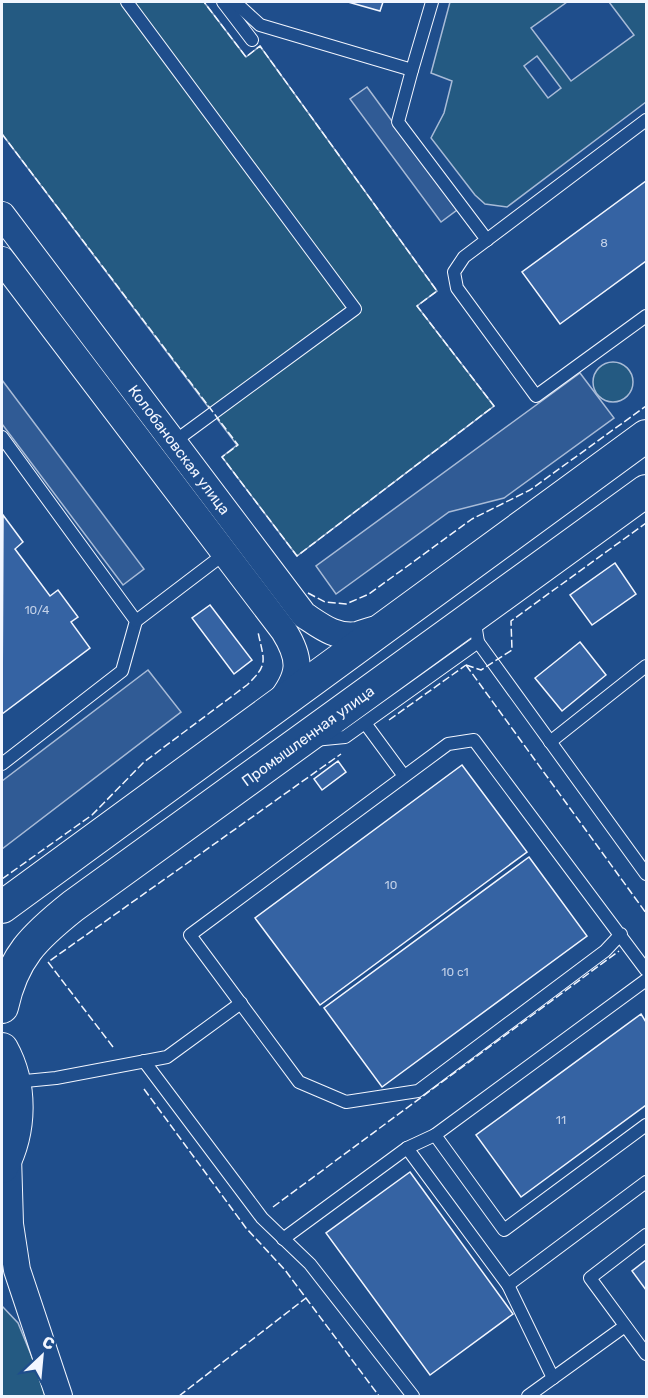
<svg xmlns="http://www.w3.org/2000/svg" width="648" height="1398" viewBox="0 0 648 1398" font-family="Rubik,sans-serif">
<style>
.green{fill:#245a82;stroke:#a8bbd7;stroke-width:1.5;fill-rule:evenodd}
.parking{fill:#305b95;stroke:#a8bbd7;stroke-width:1.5}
.building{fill:#3563a3;stroke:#f2f6ff;stroke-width:1.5}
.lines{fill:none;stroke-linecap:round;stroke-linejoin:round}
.service-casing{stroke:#f2f6ff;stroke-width:14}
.minor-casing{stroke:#f2f6ff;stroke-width:28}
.tertiary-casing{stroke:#f2f6ff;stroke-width:34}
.service{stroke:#1f4e8c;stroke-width:12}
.minor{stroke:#1f4e8c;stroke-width:26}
.tertiary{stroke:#1f4e8c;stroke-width:32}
.fence{stroke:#f2f6ff;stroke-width:1.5;stroke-dasharray:8 3;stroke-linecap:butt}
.labels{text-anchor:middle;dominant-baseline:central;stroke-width:4.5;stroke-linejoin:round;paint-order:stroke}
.number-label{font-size:12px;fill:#c3d1e8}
.street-label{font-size:15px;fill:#f2f6ff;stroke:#1f4e8c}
</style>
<rect width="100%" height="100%" fill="#1f4e8c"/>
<g class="green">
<path d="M2,2H204L246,57L260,46L437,291L417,306L494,406L297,556L222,457L237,445L2,134Z"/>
<path d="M450,2H567L531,28L571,81L634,35L609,2H646V102L507,207L485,204L475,195L431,138L444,113L452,81L431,73ZM537,56L561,88L548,98L524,66Z"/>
<circle cx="613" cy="382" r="20"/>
<path d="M2,1306L18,1323L39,1374L45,1396H2Z"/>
</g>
<g class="parking">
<path d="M367,87L457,210L441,222L350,99Z"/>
<path d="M580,373L614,418L504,498L449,512L336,594L316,566Z"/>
<path d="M2,380L144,569L123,585L2,424Z"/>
<path d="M148,670L181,712L2,849V781Z"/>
</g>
<g class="building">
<path d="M348,2H383L380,11Z"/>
<path d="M646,181V261L560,324L522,272Z"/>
<path d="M3,515L23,542L15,549L50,596L58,590L78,617L71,622L90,648L2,714Z"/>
<path d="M615,563L636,594L592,625L570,595Z"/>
<path d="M210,605L252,660L234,674L192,618Z"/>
<path d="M580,642L606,675L562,711L535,678Z"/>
<path d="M338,761L346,772L322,790L314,779Z"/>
<path d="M462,765L527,852L320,1005L255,918Z"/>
<path d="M529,857L587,936L382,1087L324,1008Z"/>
<path d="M641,1014L646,1022V1105L521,1197L476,1135Z"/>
<path d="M410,1172L513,1314L430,1375L326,1233Z"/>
<path d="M646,1260V1290L632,1271Z"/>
</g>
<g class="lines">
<defs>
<g id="service">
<path d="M127,2L355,309L171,444"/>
<path d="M223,2L252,40"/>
<path d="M235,2L260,25L412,70L432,2"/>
<path d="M412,70L398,122L487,240"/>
<path d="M646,120L464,257L454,272L457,288L536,396L646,316"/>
<path d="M2,437L136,621L122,671L2,764"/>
<path d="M136,621L228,551"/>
<path d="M478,642L646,874"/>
<path d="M365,723L404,776"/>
<path d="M314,740L345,737L478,642L474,617"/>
<path d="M550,742L646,666"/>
<path d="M621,934L605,951L418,1091L346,1102L299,1082L190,935L448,744L474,740L646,970"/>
<path d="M646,980L435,1135L504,1230L646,1125"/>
<path d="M144,1061L262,1218L310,1264L413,1396"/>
<path d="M15,1082L56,1078L167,1057L241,1003"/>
<path d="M407,1148L508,1285L553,1378"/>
<path d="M646,1235L590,1278L646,1354"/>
<path d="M283,1239L407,1148L435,1135"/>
<path d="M508,1285L646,1182"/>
<path d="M528,1396L625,1326"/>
</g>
<g id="minor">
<path d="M2,215L304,615C321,626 335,638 357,635C365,633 371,629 380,629"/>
<path d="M2,260L284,631C302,660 301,675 279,703"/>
<path d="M8,1156L10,1224L17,1270L59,1396"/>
</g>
<g id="tertiary">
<path d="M2,907L646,436"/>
<path d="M2,1007C13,957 34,937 73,906L646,491"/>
<path d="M2,1049C22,1085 21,1131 2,1167"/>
</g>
</defs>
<use href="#service" class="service-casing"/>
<use href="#minor" class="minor-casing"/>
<use href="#tertiary" class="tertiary-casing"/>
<use href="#service" class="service"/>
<use href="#minor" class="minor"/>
<use href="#tertiary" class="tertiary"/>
<g class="fence">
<path d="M2,134L238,445L222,457L297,556L494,406L417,306L437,291L260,46L246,57L204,2"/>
<path d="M308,593L325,602L346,604L369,594L472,519L530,490L646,406"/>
<path d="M466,665L646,913"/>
<path d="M466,665L481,670L512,650L511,621L646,523"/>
<path d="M389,720L466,665"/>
<path d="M2,879L92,815L144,762L247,685C269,664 264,661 258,632"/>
<path d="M113,1047L48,962L341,754"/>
<path d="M144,1089L246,1228L285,1270L379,1396"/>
<path d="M273,1207L619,951"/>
<path d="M179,1396L306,1298"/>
</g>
</g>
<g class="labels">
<g class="number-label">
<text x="604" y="243">8</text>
<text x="37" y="610">10/4</text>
<text x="391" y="885">10</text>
<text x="455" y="972">10 с1</text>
<text x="561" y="1120">11</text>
</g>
<g class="street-label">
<text transform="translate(179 450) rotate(53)">Колобановская улица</text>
<text transform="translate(308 736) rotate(-36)">Промышленная улица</text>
</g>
</g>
<rect width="648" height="1398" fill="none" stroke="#f2f6ff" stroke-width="6"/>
<g transform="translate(42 1356) rotate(26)" stroke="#1f4e8c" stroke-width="4.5" paint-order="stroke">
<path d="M0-4.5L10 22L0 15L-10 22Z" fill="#f2f6ff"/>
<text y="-9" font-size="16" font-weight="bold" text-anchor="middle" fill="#f2f6ff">С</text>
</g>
</svg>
